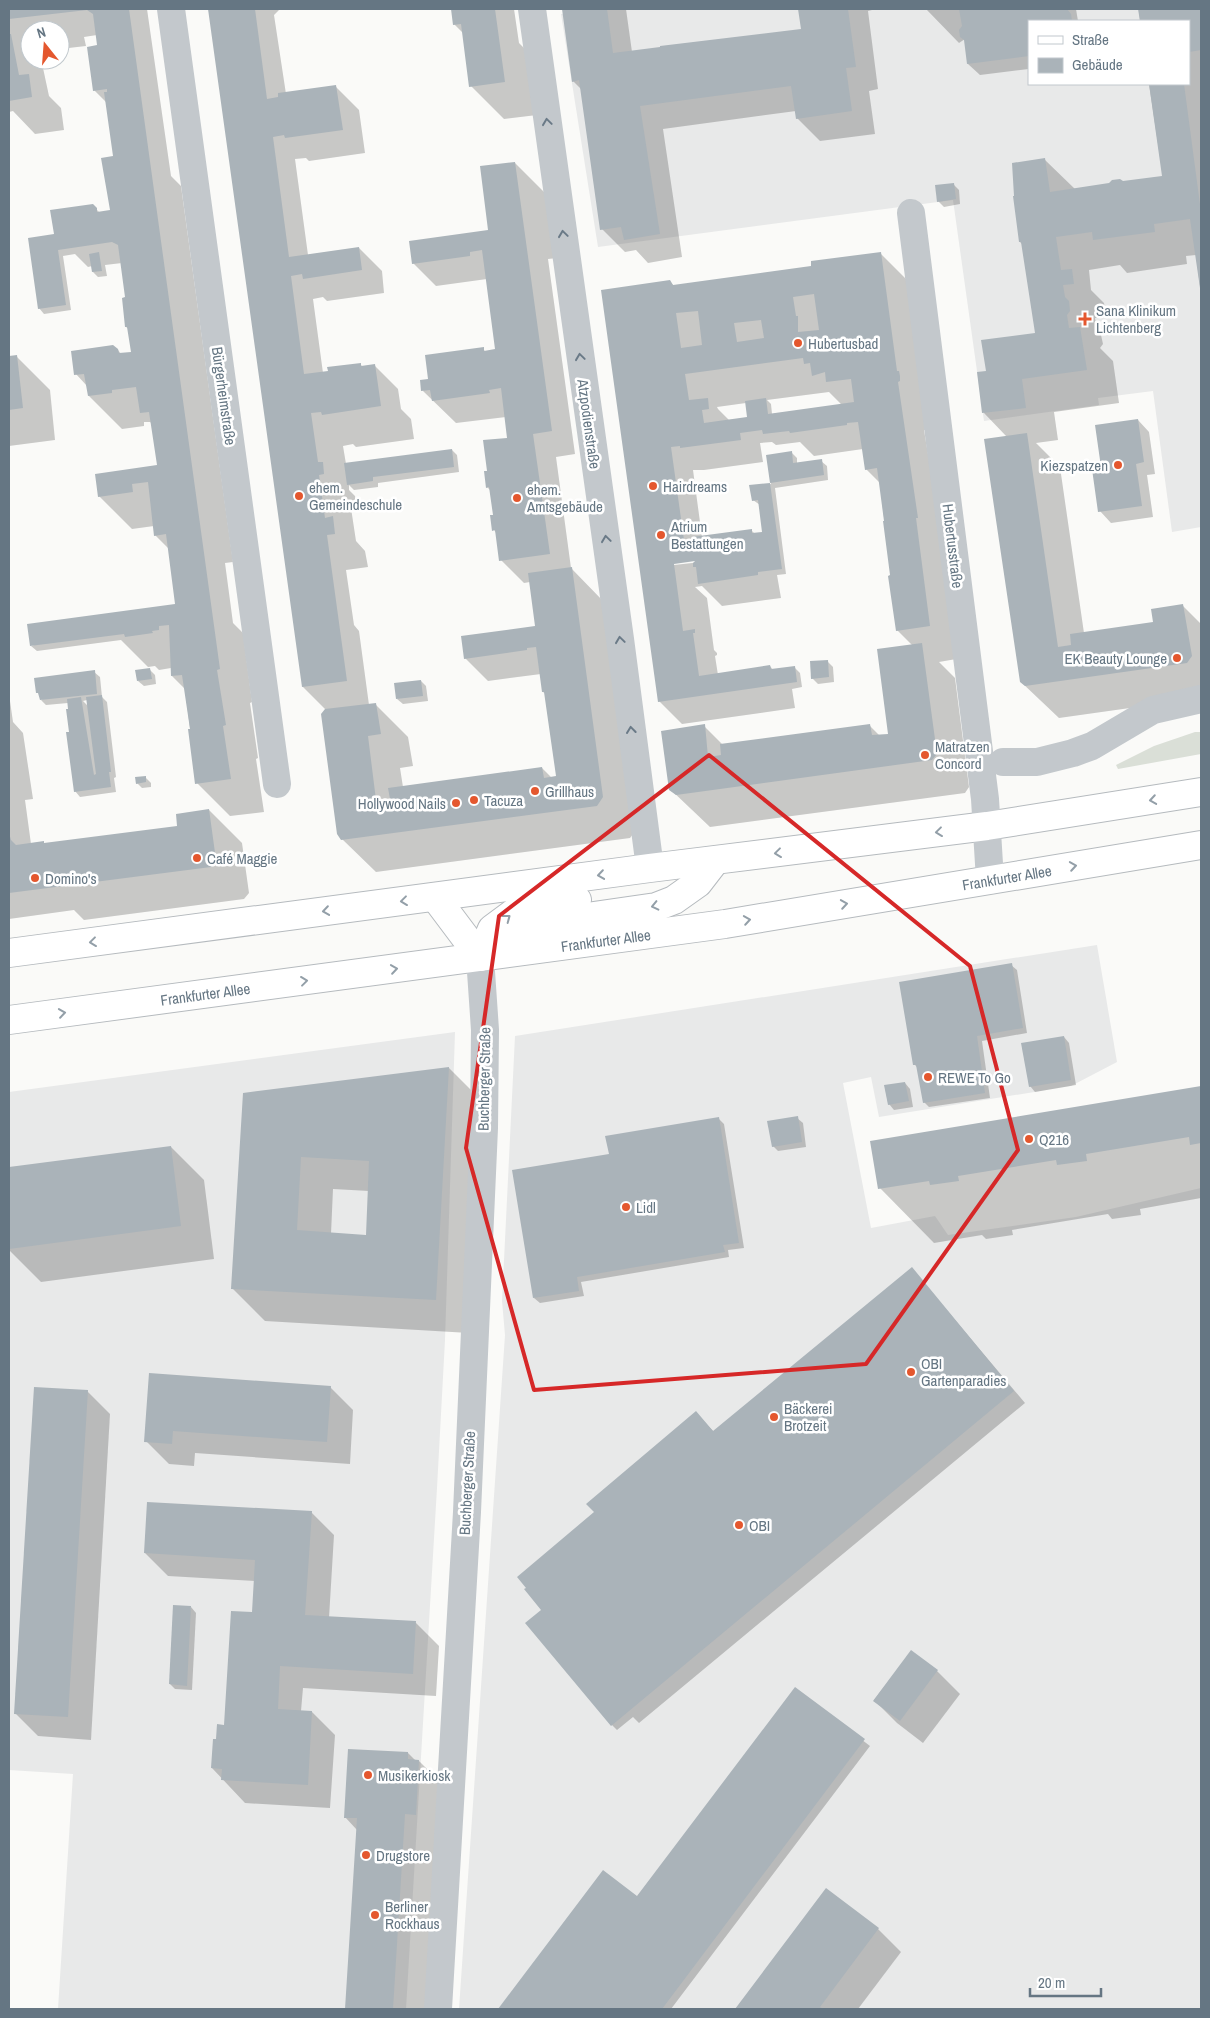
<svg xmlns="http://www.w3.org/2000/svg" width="1210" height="2018" viewBox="0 0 1210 2018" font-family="'Archivo Narrow',sans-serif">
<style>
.built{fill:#e8e9e9;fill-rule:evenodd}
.green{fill:#dadfd7}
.shadow{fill:#0003;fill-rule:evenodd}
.building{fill:#aab3b9;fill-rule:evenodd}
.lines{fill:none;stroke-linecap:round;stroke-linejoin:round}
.primary-casing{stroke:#b5babe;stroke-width:30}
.minor{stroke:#c3c8cc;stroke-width:28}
.tertiary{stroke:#c3c8cc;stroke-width:28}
.primary{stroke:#fff;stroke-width:28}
.oneway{stroke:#6a7a87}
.oneway2{stroke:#939fa8}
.marked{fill:none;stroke:#d62828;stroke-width:4;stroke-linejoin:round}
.poi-dot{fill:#e4572e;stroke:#fff;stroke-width:2}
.labels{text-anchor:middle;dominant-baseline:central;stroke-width:5;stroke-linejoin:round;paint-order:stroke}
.poi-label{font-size:15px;fill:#657683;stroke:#fff;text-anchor:start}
.street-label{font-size:15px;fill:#657683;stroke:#fff}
</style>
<rect width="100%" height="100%" fill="#fafaf8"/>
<g class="built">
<path d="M600,9H1201V527L1172,532L1153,391L1098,398L1099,405L984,421L953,200L598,247L561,14ZM1029,21H1189V84H1029Z"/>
<path d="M1097,945L1117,1062L1071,1086L879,1117L871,1077L843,1083L871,1228L935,1216L948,1235L1076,1217L1201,1188V2009H459L505,1335L502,1301L515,1036Z"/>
<path d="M455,1032L445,1340L437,1488L406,2009H58L73,1774L9,1770V1092Z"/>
</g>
<path class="green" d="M1195,732H1201V754L1118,769L1116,765L1154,746Z"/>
<g class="shadow">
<path d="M9,9H147L171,176L181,186L233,562L225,563L233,623L243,633L252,702L250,703L258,758L256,759L264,812L230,816L197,783L185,689L172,676L171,668L159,670L155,666L148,667L121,640L37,651L31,646L178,604L169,549L155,535L154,526L132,529L99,496L158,467L153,424L150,422H144V426L122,429L89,396L87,386L76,374L118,350L121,354L132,353L129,329L126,327L127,298L122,263L105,265L107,276L98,277L93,272L92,266L88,267L75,254L63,256L71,310L44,314L39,308L57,236L92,205L100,213L111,211L116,157L107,103L94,90L99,46L97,35L84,37L86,46L60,49V30H30V60H40L43,68L49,96L61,108L64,130L35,134L13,111L9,112Z"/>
<path d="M209,9H286L279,10L274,15L286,94L336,87L359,110L365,153L309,161L306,158L295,159L308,255L359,248L382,271L384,293L327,301L323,297L313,299L323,373L360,364L363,367L375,366L398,389L401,409L411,419L414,439L356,447L353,444L343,446L346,464L452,450L457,455L459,472L378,483V487L354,490L349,485V490L355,496L357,507L351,508L356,541L365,551L368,567L346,570L354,625L359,631L369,705L375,704L408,737L413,766L400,768L403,787L542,768L552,778L557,777L546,694L543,692L541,674L488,681L465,658L536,627L530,582L524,583L501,560L497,534L494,530V516L491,491L487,487L489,472L509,439L506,417L456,423L423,391L430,380L483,349L486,352L496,350L487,279L436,286L413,263L491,231L515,163L548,196L557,258L548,259L575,454L556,457L571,568L604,602L636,830L630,838L376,872L342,839L326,710L303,687Z"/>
<path d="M452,9H514L519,43L529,53L537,115L504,119L471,86L464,34L454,24Z"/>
<path d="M563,9H626L632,52L802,30L799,9H876L868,11L878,89L869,91L875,134L820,141L797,118L796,111L663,129L682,257L648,263L636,250L625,252L602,229L582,90L573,81Z"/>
<path d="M926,9H1076L1078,21H1029V69L980,75L968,64L965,39L959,43Z"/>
<path d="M1139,9H1201V294L1196,255L1186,256L1187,264L1127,273L1120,265L1089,270L1091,290L1104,303L1106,316L1095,318L1097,331L1101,335L1103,344L1100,348L1113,361L1119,403L1054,412L1058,440L1036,443L1060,467L1084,633L1155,623L1183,606L1201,624V698L1059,718L1021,682L1007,437L984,413L978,373L987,372L1037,334L1022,244L1020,242L1045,160L1075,189L1163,177L1149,84H1189V21H1140Z"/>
<path d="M953,184L959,190L960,204L944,207L938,201Z"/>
<path d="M881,254L914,287L933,429L924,430L962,658L939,662L955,678L969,787L965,793L710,827L670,789L704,726L723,745L870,726L880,736L889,735L913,646L897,630L880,483L866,469L863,449L814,456L800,442L776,445L772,442L760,443L763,462L704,470H693L702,537L751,530L755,534L764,533L760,505L753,500L751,486L771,484L768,456L791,452L797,458V464L821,461L827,466L828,480L775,488L786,574L777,575L781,598L722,606L702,586L695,587L707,598L714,650L717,653V655L715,656L718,675L770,666L773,670L794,667L800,673L802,687L792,689L795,708L682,724L659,701L670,282L674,286L812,267ZM829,392L842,405L772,414L771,404L767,400ZM746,403L749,418L729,420L718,409L717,407ZM701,559V562L674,565L672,563Z"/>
<path d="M17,357L50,390L55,440L9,446V358Z"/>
<path d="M1138,420L1149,432L1155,474L1147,475L1153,517L1111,523L1100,511L1102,468Z"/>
<path d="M827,661L833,667L834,682L818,684L812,678Z"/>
<path d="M149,669L155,675L156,684L144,686L138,681Z"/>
<path d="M94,672L100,677L102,697L107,702L116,777L114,778L116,792L80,797L75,791L68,703L46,705L41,700ZM87,700L88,706L83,701Z"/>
<path d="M421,681L426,686L428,701L403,704L397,699Z"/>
<path d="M9,694L13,722L23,733L33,799L25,800L31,844L43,842L46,845L179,827L209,810L242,843L249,893L244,899L84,920L74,910L9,919Z"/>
<path d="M145,777L151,783V787L142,788L137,783Z"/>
<path d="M1011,965L1017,970L1027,1033L982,1041L990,1098L929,1107L924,1102L918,1068L915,1065Z"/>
<path d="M1064,1037L1069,1043L1076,1085L1035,1092L1030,1086Z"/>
<path d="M449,1068L482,1101L469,1333L265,1321L232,1288L244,1094ZM333,1189L369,1191L367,1236L331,1234Z"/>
<path d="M905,1083L910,1089L913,1107L894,1110L889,1104Z"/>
<path d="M1201,1087V1198L1140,1209L1141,1215L1112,1219L1108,1214L1012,1230L1013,1235L986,1239L982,1235L934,1243L880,1188L872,1142Z"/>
<path d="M718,1118L724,1124L744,1248L728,1250L729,1257L581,1282L584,1296L540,1303L534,1298L610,1155Z"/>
<path d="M797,1118L803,1123L806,1147L778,1151L773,1146Z"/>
<path d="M171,1147L204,1180L214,1259L41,1282L9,1250V1168Z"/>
<path d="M912,1269L1025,1403L639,1723L633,1717L617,1730L612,1725L541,1611L596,1513L696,1413L714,1432Z"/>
<path d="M151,1375L330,1387L353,1410L350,1464L195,1453L194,1466L169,1464L146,1441Z"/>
<path d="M87,1391L110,1414L91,1740L38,1736L15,1713Z"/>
<path d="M311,1512L334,1535L329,1618L416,1623L439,1646L436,1696L303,1688L301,1711L312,1712L335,1735L330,1808L245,1803L212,1768L217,1740L225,1726L253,1613L255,1581L168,1576L145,1553Z"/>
<path d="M191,1607L196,1613L192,1690L175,1689L170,1684Z"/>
<path d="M911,1652L937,1671L960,1694L923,1743L897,1723L874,1700Z"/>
<path d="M796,1689L870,1746L671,2009H500L604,1872L637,1897Z"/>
<path d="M408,1753L416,1761H419L452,1794L427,2009H347L357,1830L345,1817Z"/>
<path d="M826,1890L878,1929L901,1952L858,2009H736Z"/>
</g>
<g class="building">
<path d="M9,9H129L220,669L217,670L226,725L223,726L231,779L195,784L188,729H190L182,675L171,676L169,625L159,626V630L152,631L153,633L125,637L124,634L30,646L27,624L175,604L166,534L154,536L148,482L132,484L133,492L98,497L95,474L157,465L149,412L140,413L136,387L112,390V393L88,396L84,374L74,375L71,351L113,345L118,349L119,353L131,352L127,327H125L122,298L125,297L118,245L112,242L58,250L66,305L38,309L28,238L54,234L50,210L93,204L97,208V212L110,210L101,158L113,156L104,92H107V89L93,91L87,47L97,45L93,14L87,10L9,19Z"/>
<path d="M208,9H255L267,99L278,97V93L336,85L343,130L285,138L284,135L273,137L289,257L359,247L362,270L303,279L302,274L291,276L304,374L328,371L327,367L361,363V366L375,364L381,406L322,415L321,412L311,413L318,462H323L324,474L319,475L325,518L333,516L335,534L327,535L347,681L302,687Z"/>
<path d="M451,9H495L505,82L469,87L461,24L453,25Z"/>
<path d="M562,9H607L613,53L660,47V46L801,29L798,9H848L856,67L846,68L852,111L796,119L791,86L640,106L660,234L624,240L621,227L600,230L579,80L572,82Z"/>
<path d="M959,9H1067L1071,14L1072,21H1029V56L967,64L964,40L960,37L959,30L962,26Z"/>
<path d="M1138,9H1201V50L1189,52V21H1140Z"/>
<path d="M9,34H11L19,75L29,74L32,97L9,101Z"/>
<path d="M1149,84H1184L1201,212V295L1190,219L1154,224L1155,232L1093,240L1092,232L1056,237L1061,270L1072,269L1074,284L1063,285L1065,297L1069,301L1070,311L1067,315L1069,328L1080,327L1087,370L1022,379L1026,408L982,413L977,372L986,371L981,340L1035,333L1021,242H1019L1013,196H1014L1012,163L1045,158L1050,192L1109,183L1112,180L1120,179L1123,181L1162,176Z"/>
<path d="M515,162L552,431L533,434L550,554L499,561L495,530L492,531L490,515H493L489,487L486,488L484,471H487L483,440L507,438L501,388L489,390L490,393L432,401L430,390L421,391L420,380L428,379L425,355L484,347V351L495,349L482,250L470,252V256L412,264L409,241L488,230L480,166Z"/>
<path d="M954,183L956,199L937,202L935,185Z"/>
<path d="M99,252L102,271L92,272L89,254Z"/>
<path d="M881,252L897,371H899L900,376V381L898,382L918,518H916L930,626L896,631L888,576L890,575L883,521H884L877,468L865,470L858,422L847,423V425L790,433L789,431L763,434L762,430L740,433L741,440L680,448V446L671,447L684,540L693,539L692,537L752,529V533L762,532L758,500L752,501L749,485L770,483L782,569L758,572V575L698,584L696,567H693V563L695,561L674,564L683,631L695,629V633H693L699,676L770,665L771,669L795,666L797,682L658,702L601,290L670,280L673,285L811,266V261ZM814,294L819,330L798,332V316H796L793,297ZM698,311L702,345L681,348L676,313ZM761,320L764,338L737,342L734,323ZM803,358L804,364L810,363L812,376L825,372L826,382L851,379L854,402L768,414L766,398L745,401L747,417L704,423L702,410L709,409L708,398L689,400L685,374Z"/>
<path d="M17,355L23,408L9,410V356Z"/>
<path d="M1138,419L1144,462L1136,464L1142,506L1098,512L1092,469L1101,467L1095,425Z"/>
<path d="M1027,433L1058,647L1071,645L1070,634L1153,622L1151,609L1183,604L1192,656L1187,663L1025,686L1020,682L984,439Z"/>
<path d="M452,449L454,467L373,477V481L347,485L344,463Z"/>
<path d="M792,451L793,463L822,459L824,475L770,483L766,455Z"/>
<path d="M572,567L603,797L597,806L341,840L337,834L321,714L325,709L376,703L381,734L368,736L376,800L390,799L388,788L542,767L544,778L556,776L544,692H542L536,647L527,648V650L464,659L461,636L535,626L528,573Z"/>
<path d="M922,643L937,754L932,760L676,795L669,790L661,731L705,724L708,757L721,755L720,744L870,724L872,735L888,734L877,649Z"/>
<path d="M828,660L829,677L811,679L810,661Z"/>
<path d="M150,668L152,679L137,681L135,670Z"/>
<path d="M95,670L97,694L40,700L38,693H36L34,678Z"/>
<path d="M421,680L423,696L396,699L394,683Z"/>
<path d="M102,695L111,772H109L111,787L74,792L66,732H69L66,709H68L67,699L81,697L94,775L96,774L86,697Z"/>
<path d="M146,776V782L136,784L135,777Z"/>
<path d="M209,809L216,860L211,867L9,893V833L11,840L16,845L44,841V843L177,826L176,814Z"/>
<path d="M1012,963L1023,1028L977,1036L985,1093L923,1103L916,1065H913L899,982Z"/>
<path d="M1064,1036L1071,1080L1029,1087L1021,1043Z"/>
<path d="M449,1067L436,1300L231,1289L243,1093ZM301,1157L369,1161L366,1235L297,1230Z"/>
<path d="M905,1082L909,1101L888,1105L884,1085Z"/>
<path d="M1201,1086V1143L1190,1145L1189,1137L1086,1154L1087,1161L1057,1165L1056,1160L958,1176L959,1181L930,1185L929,1181L878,1189L870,1141Z"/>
<path d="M798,1116L802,1142L772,1147L767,1121Z"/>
<path d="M719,1117L739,1243L723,1245L725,1252L577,1277L579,1291L533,1298L512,1170L609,1154L605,1136Z"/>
<path d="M171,1146L181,1226L9,1249V1167Z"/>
<path d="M912,1267L1014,1391L611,1726L525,1623L541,1610L524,1589L526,1588L517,1577L594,1512L586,1504L696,1411L713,1431Z"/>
<path d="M149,1373L331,1386L327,1442L173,1431L172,1444L144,1442Z"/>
<path d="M34,1387L88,1390L68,1717L14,1714Z"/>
<path d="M147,1502L312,1511L305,1615L416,1621L413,1674L280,1666L278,1709L312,1711L308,1785L221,1780L222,1769L211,1768L213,1739H216L217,1724L224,1725L231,1611L252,1612L255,1560L144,1553Z"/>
<path d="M173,1605L191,1606L187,1686L169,1684Z"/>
<path d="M911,1650L938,1670L900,1721L873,1701Z"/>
<path d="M795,1687L865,1739L662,2009H498L603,1870L637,1896Z"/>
<path d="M348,1749L408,1752V1759L419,1760L416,1815L405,1814L393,2009H345L357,1818H344Z"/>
<path d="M826,1888L879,1928L820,2007L823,2009H735Z"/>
</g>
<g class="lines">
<defs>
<g id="primary">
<path d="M435,897L480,957"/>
<path d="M501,947L552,922L656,907L674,900L698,883L715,861"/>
<path d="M9,953L650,868L987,826L1201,792"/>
<path d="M480,957L492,929L519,909L577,900"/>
<path id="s1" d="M9,1020L725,924L1201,845"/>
</g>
</defs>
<use href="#primary" class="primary-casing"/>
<g class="minor">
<path d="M171,9L277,784"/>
<path d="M911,213L985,799L990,880"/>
<path d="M1003,762H1037L1073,753L1092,746L1153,710L1201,699"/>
<path d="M438,2009L467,1512L484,1128L485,1030L480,957"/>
</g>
<path class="tertiary" d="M532,9L620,639L650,868"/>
<use href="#primary" class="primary"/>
</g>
<defs><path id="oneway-chevron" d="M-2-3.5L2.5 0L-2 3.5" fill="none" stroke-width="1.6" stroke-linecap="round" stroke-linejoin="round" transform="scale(1.25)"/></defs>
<g class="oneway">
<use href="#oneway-chevron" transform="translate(547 122) rotate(-98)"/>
<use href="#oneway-chevron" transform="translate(563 234) rotate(-98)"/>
<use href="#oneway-chevron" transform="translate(580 357) rotate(-98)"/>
<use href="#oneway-chevron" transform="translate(606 539) rotate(-98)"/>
<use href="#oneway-chevron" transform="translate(620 640) rotate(-98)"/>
<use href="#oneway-chevron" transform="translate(631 730) rotate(-97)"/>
</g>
<g class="oneway2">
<use href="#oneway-chevron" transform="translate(1153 800) rotate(171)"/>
<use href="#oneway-chevron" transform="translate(939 832) rotate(173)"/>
<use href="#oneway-chevron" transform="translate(778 853) rotate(173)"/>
<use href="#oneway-chevron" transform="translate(1073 866) rotate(-9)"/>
<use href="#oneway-chevron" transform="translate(601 875) rotate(172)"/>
<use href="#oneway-chevron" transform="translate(404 901) rotate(173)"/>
<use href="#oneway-chevron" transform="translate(844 904) rotate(-9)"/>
<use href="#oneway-chevron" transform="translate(655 906) rotate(167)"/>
<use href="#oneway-chevron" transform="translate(326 911) rotate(172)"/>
<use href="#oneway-chevron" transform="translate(507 918) rotate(-37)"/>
<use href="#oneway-chevron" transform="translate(747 920) rotate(-9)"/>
<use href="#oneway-chevron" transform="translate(93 942) rotate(173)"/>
<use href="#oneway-chevron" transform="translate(394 969) rotate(-8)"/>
<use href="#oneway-chevron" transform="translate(304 981) rotate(-7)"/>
<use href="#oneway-chevron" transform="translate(62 1013) rotate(-8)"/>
</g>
<path class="marked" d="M709,755L970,966L1018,1150L866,1364L534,1390L466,1148L499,916Z"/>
<g class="poi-dot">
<path d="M1082.5 311.5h5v5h5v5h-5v5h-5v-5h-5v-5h5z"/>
<circle cx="798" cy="343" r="5"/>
<circle cx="1118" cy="465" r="5"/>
<circle cx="653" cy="486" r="5"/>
<circle cx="299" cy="496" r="5"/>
<circle cx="517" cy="498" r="5"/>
<circle cx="661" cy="535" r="5"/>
<circle cx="1177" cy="658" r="5"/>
<circle cx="925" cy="755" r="5"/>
<circle cx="535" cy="791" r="5"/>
<circle cx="474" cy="800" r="5"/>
<circle cx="456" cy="803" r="5"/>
<circle cx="197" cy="858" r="5"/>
<circle cx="35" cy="878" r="5"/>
<circle cx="928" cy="1077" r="5"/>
<circle cx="1029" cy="1139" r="5"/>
<circle cx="626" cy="1207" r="5"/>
<circle cx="911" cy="1372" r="5"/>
<circle cx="774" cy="1417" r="5"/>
<circle cx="739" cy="1525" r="5"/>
<circle cx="368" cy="1775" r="5"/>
<circle cx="366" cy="1855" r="5"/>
<circle cx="375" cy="1915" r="5"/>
</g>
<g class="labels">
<g class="poi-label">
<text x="1096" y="310">Sana Klinikum<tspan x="1096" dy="17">Lichtenberg</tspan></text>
<text x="808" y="343">Hubertusbad</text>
<text x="1108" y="465" text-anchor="end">Kiezspatzen</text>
<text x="663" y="486">Hairdreams</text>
<text x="309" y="487">ehem.<tspan x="309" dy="17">Gemeindeschule</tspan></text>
<text x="527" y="489">ehem.<tspan x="527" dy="17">Amtsgebäude</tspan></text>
<text x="671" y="526">Atrium<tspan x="671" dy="17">Bestattungen</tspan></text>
<text x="1167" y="658" text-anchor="end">EK Beauty Lounge</text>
<text x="935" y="746">Matratzen<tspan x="935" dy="17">Concord</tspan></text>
<text x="545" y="791">Grillhaus</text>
<text x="484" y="800">Tacuza</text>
<text x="446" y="803" text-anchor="end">Hollywood Nails</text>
<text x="207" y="858">Café Maggie</text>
<text x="45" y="878">Domino's</text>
<text x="938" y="1077">REWE To Go</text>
<text x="1039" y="1139">Q216</text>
<text x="636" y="1207">Lidl</text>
<text x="921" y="1363">OBI<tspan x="921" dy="17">Gartenparadies</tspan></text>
<text x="784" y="1408">Bäckerei<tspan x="784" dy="17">Brotzeit</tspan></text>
<text x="749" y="1525">OBI</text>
<text x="378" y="1775">Musikerkiosk</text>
<text x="376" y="1855">Drugstore</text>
<text x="385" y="1906">Berliner<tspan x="385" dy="17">Rockhaus</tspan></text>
</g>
<g class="street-label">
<text transform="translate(224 396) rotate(82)">Bürgerheimstraße</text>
<text transform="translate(589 424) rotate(82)">Atzpodienstraße</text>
<text transform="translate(953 546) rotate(83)">Hubertusstraße</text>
<text stroke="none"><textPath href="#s1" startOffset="1008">Frankfurter Allee</textPath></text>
<text stroke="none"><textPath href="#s1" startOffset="602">Frankfurter Allee</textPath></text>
<text stroke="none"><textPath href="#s1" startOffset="198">Frankfurter Allee</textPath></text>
<text transform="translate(484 1079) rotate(-89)">Buchberger Straße</text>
<text transform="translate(467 1483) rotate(-87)">Buchberger Straße</text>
</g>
</g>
<rect width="1210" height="2018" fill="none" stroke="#657683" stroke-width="20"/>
<rect x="1028" y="20" width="162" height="65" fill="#ffffff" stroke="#c1c8cd"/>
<rect x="1038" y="36" width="25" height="8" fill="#ffffff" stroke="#c1c8cd"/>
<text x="1072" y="45" font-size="15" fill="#657683">Straße</text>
<rect x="1038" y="58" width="25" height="15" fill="#aab3b9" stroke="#c1c8cd"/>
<text x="1072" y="70" font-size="15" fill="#657683">Gebäude</text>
<g transform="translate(45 45) rotate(343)"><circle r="24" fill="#ffffff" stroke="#c1c8cd"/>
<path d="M0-4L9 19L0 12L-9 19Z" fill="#e4572e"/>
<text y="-8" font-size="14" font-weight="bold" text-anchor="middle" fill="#657683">N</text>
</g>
<path d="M1030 1988v8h71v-8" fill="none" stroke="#657683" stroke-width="2.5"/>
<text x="1038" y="1988" font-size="15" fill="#657683" stroke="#ffffff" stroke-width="4" paint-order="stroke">20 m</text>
</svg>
